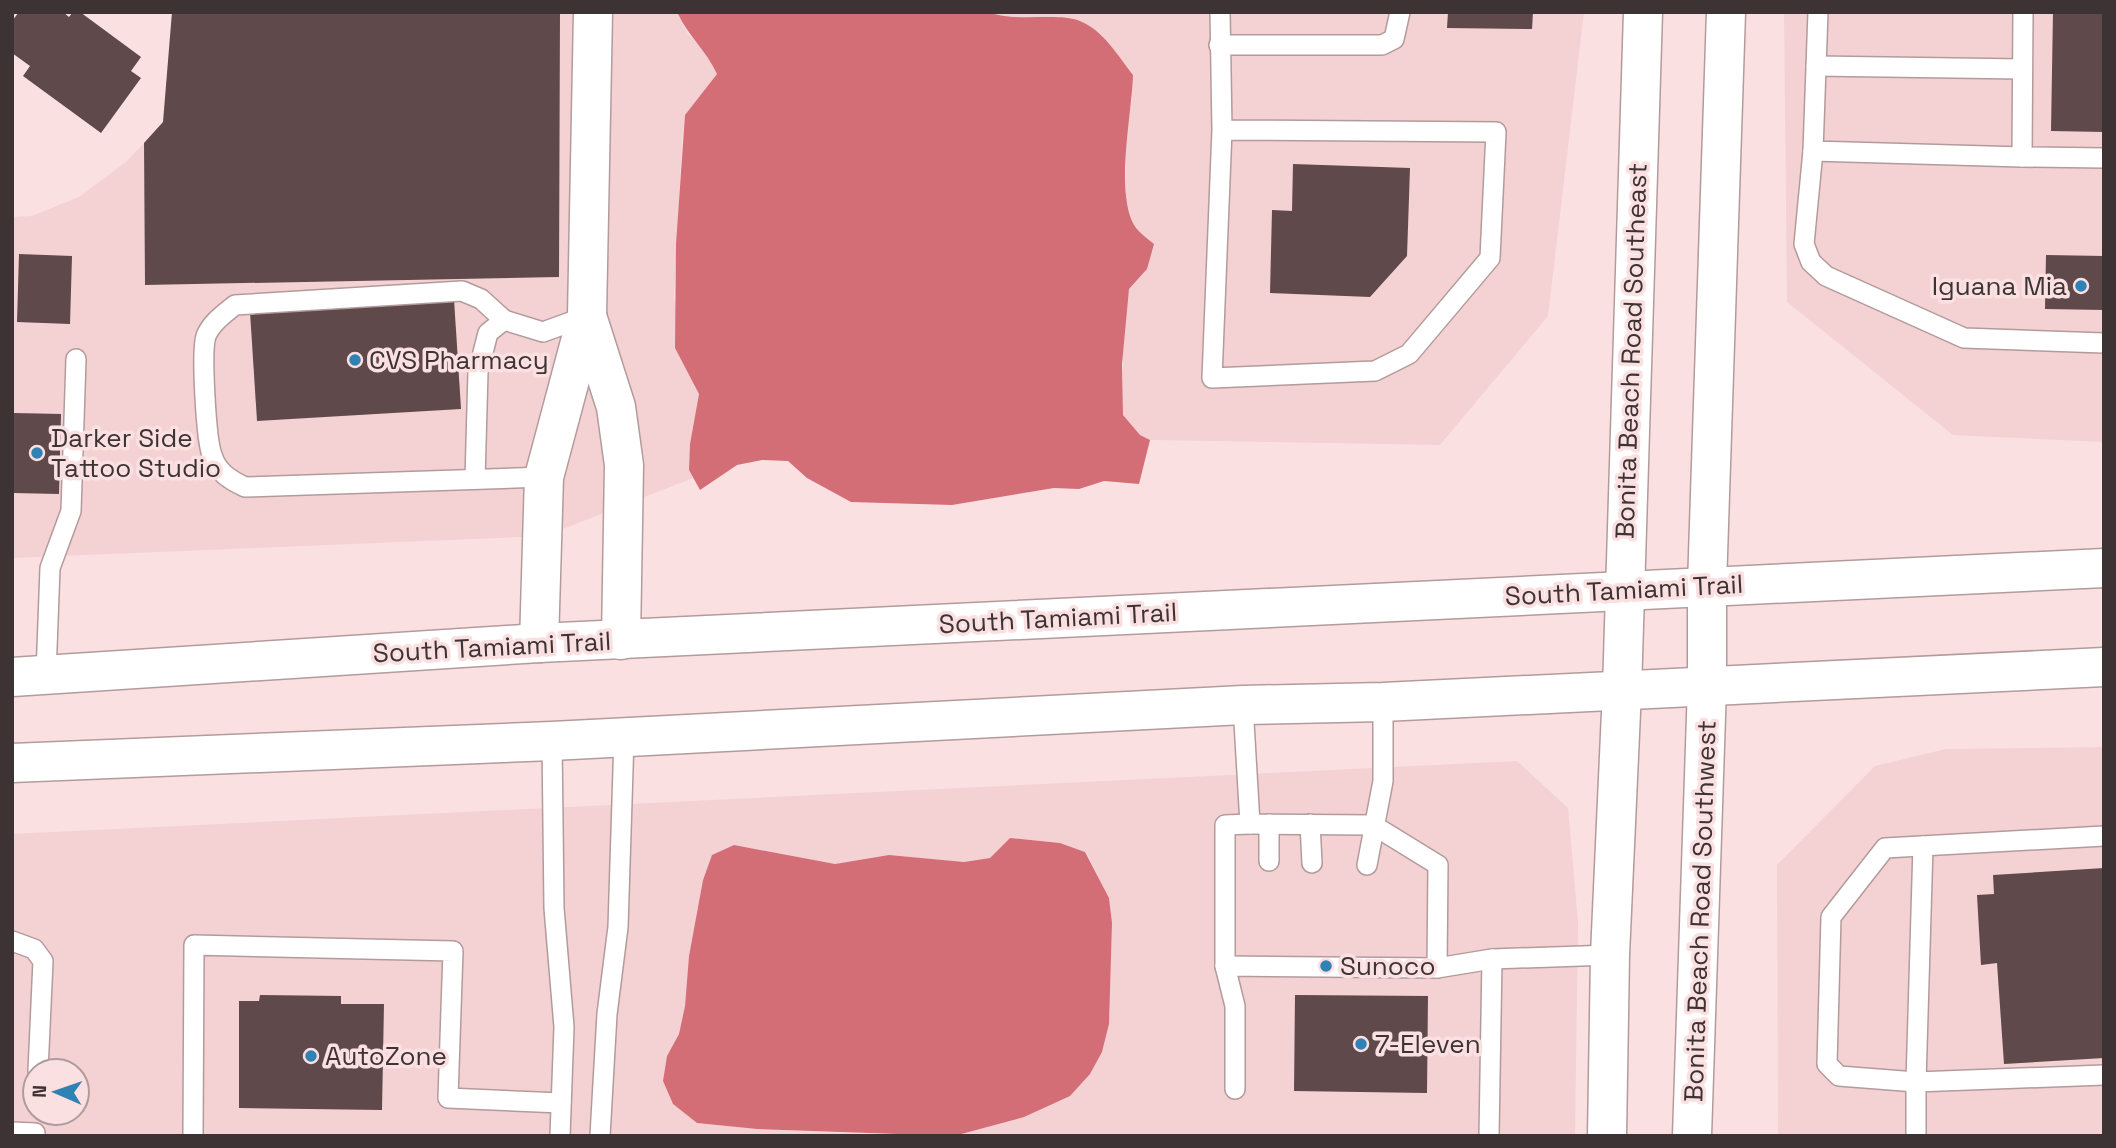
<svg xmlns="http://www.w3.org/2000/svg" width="2116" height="1148" viewBox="0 0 2116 1148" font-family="'Space Grotesk',sans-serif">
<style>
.built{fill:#f4d1d3;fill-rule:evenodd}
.water{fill:#d36e77}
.building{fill:#5f494a}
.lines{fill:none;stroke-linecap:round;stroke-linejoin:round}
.service-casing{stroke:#b39b9c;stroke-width:22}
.minor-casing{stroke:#b39b9c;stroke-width:41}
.secondary-casing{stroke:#b39b9c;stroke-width:41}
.primary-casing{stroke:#b39b9c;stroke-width:41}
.service{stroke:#fff;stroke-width:19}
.minor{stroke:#fff;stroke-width:38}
.secondary{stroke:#fff;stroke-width:38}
.primary{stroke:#fff;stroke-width:38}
.poi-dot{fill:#2f82b3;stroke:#fbe0e1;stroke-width:2.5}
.labels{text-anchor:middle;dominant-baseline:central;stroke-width:7;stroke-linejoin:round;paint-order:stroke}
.poi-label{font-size:26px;fill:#3e3334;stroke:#fbe0e1;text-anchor:start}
.street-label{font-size:26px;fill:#3e3334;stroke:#fbe0e1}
</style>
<rect width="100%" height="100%" fill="#fbe0e1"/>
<g class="built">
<path d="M560,12H677L688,34L707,51L717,74L685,115L682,141L674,298L689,371L699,394L690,444L689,470L693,478L545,536L12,558V217L32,216L79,197L126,162L144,143L146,285L558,277Z"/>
<path d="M988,12H1584L1548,316L1440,445L1150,440L1140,435L1123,415V339L1129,289L1147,269L1126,201V125L1132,100L1133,75L1101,35L1079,20L1002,18Z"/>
<path d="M1784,12H2104V442L1953,435L1787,302Z"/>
<path d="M2104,747V1136H1778L1777,865L1875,766L1946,749Z"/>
<path d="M1517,761L1568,808L1578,923L1575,1136H954L1024,1117L1102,1052L1109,1024L1112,923L1109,898L1086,852L1060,843L1010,838L990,858L964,862L889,855L835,864L734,845L712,855L703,880L689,956L685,1006L679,1034L667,1056L663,1081L673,1104L697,1123L757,1129L915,1136H12V834ZM35,1071H77V1113H35Z"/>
</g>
<g class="water">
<path d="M677,12H988C1017,23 1057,12 1080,21C1103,30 1118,56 1133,75C1132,113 1115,191 1134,225C1138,232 1148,239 1154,244L1147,269L1129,289L1122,364L1123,415L1140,435L1150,440L1139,484L1104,481L1079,489L1054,488L952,505L851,502L807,478L788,461L762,460L737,465L700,490L689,470L690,444L699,394L675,348L676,244L685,115L717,74C706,50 688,36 677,12Z"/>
<path d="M1010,838L1060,843L1085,852L1109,898L1112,923L1109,1024L1102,1052L1090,1074L1070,1096L1024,1117L954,1136L757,1129L697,1123L673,1104L663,1081L667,1056L679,1034L685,1006L689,956L703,880L712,855L734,845L835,864L889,855L964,862L990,858Z"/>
</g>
<g class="building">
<path d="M19,12H63L69,17L73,12H80L141,57L131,71L141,78L101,133L23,76L30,66L12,53V21Z"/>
<path d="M172,12H560L559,277L145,285L144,143L163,122Z"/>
<path d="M1448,12H1533L1532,29L1447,28Z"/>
<path d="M2053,12H2104V132L2051,131Z"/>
<path d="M1293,164L1410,168L1407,256L1370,297L1270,293L1272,210L1292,211Z"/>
<path d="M19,254L72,256L70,324L17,322Z"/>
<path d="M2046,255L2104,256V310L2045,309Z"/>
<path d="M454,299L461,409L257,421L250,312Z"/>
<path d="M14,413L61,414L59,494L13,493Z"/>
<path d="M2104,868V1058L2004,1064L1997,963L1981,965L1977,895L1994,894L1993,875Z"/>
<path d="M260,995L341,996V1004H384L382,1110L239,1108V1001H259Z"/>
<path d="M1295,995L1428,996L1427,1093L1294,1091Z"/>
</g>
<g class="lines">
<defs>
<g id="service">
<path d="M1220,12L1222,130L1212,378L1375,371L1409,354L1490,258L1496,132L1222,130"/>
<path d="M1818,12L1813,151L2022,157"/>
<path d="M2023,12L2022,157L2104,158"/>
<path d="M1219,45H1382L1394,39L1400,12"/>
<path d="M1816,66L2022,69"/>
<path d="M1813,151L1804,244L1811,262L1826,276L1964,338L2104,343"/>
<path d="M504,320L481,299L462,291L235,305C224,314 211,323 206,336C201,351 206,439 212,455C217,472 230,480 245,487L544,477"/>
<path d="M475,479L478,372L488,333L504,320L543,332L587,316"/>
<path d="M46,675L50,568L71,511L76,359"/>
<path d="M1243,705L1250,824L1373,825L1438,865L1437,968L1492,959L1610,955"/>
<path d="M552,741L554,908L564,1027L560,1136"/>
<path d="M1310,824L1312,863"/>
<path d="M1923,846L1916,1082L2104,1075"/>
<path d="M1269,861V824"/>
<path d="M1367,865L1383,781V702"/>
<path d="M12,941L34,949L43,961L38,1071"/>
<path d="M1225,966V825L1250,824"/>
<path d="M1235,1089V1006L1225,966L1437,968"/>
<path d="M12,1132L35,1133"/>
<path d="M193,1136L194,945L453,951L448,1098L561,1103"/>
<path d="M600,1136L607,1014L618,927L624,738"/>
<path d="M1489,1136L1492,959"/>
<path d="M1916,1136V1082L1839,1076L1827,1064L1831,917L1885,848L2104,836"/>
</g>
<g id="minor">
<path d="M587,316L616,407L624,465L621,640"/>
<path d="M539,643L544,477L587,316L593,12"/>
</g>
<g id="secondary">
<path d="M1607,1136L1610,955L1622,690"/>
<path d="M1692,1136L1707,686"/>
</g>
<g id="primary">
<path d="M12,677L539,643L2104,568"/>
<path d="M1707,686V585L1726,12"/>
<path d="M1622,690L1643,12"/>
<path d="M12,763L552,741L1243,705L1383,702L2104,667"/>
</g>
</defs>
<use href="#service" class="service-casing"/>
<use href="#minor" class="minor-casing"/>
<use href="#secondary" class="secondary-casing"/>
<use href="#primary" class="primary-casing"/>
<use href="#service" class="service"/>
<use href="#minor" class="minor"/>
<use href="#secondary" class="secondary"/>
<use href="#primary" class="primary"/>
</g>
<g class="poi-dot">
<circle cx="2081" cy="286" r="7"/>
<circle cx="355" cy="360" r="7"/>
<circle cx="37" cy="453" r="7"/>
<circle cx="1326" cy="966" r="7"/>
<circle cx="1361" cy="1044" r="7"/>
<circle cx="311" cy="1056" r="7"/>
</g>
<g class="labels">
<g class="poi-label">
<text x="2067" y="286" text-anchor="end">Iguana Mia</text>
<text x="369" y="360">CVS Pharmacy</text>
<text x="51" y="438">Darker Side<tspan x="51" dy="30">Tattoo Studio</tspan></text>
<text x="1340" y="966">Sunoco</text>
<text x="1375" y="1044">7-Eleven</text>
<text x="325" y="1056">AutoZone</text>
</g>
<g class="street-label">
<text transform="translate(1631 351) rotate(-88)">Bonita Beach Road Southeast</text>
<text transform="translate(1624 590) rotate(-3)">South Tamiami Trail</text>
<text transform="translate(1058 618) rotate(-3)">South Tamiami Trail</text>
<text transform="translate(492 647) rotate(-3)">South Tamiami Trail</text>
<text transform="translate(1700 911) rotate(-88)">Bonita Beach Road Southwest</text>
</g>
</g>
<rect width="2116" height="1148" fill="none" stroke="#3e3334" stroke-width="28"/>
<g transform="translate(56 1092) rotate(272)"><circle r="33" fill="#fbe0e1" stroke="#af9b9c" stroke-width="2"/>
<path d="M0-5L12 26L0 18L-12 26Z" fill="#2f82b3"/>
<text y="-10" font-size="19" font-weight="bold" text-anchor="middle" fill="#3e3334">N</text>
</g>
</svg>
